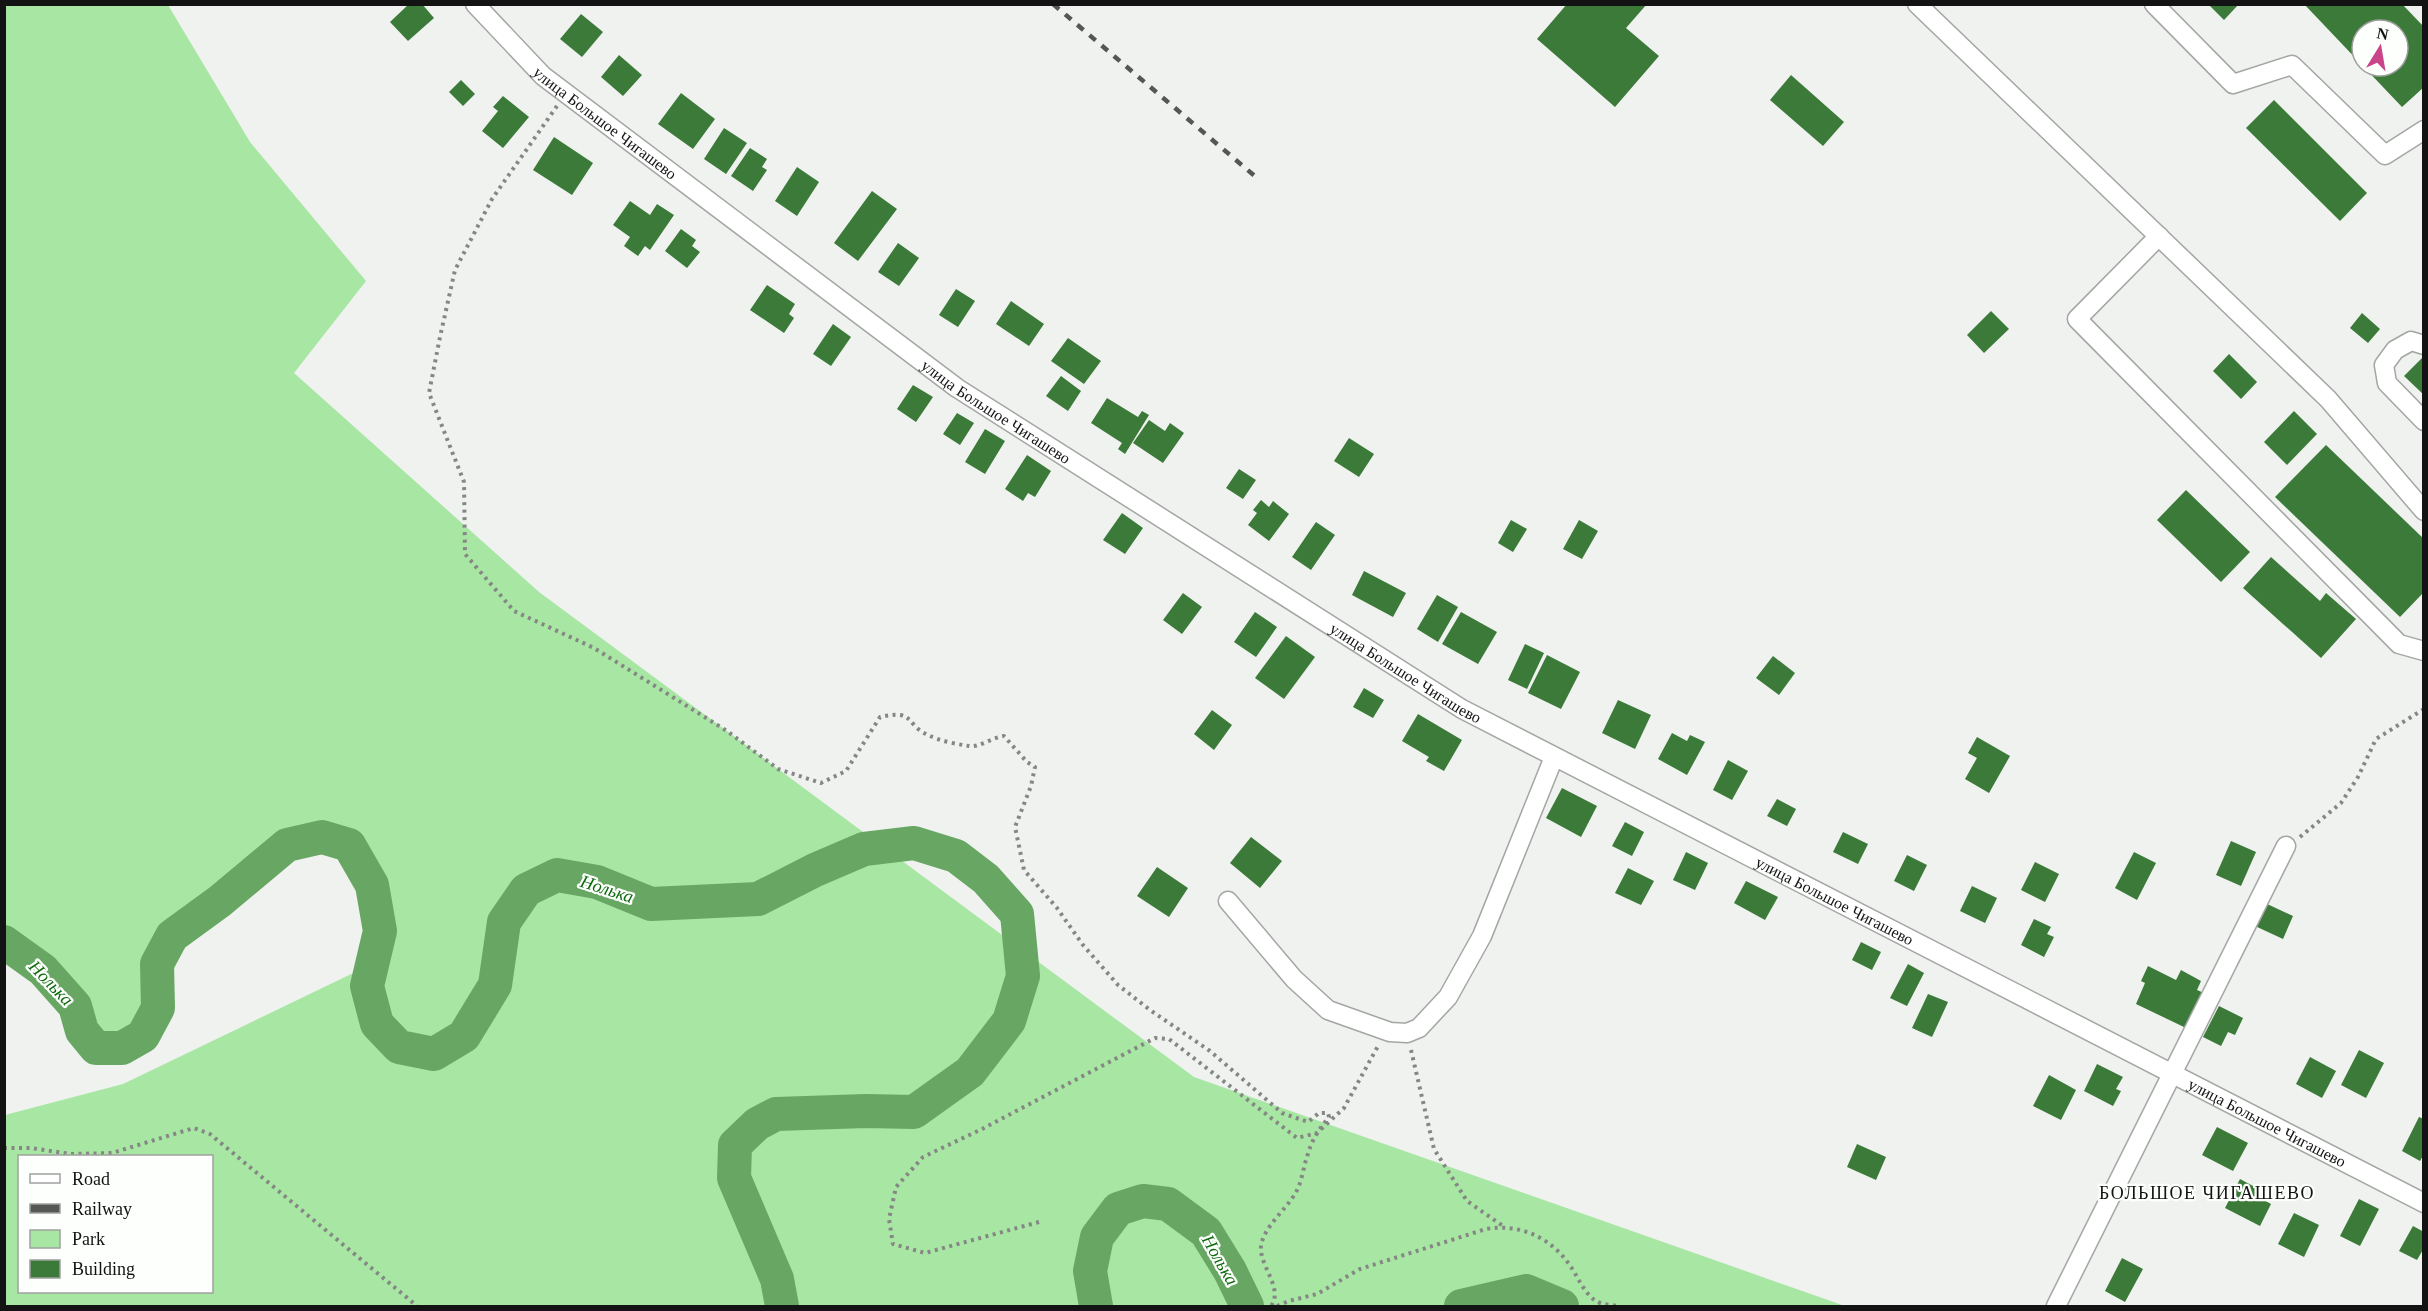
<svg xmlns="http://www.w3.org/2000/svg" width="2428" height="1311" viewBox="0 0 2428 1311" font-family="'Times New Roman',serif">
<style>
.green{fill:#a8e6a3;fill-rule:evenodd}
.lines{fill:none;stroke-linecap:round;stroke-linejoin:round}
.river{stroke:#68a763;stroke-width:34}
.building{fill:#3c7a39}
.minor-casing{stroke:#a3a6a3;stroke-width:21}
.path{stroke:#858785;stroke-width:4;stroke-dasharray:3 4.5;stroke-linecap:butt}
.minor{stroke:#fff;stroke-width:18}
.rail{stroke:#555755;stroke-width:4.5;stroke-dasharray:8 8;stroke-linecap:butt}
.labels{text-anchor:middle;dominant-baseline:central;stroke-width:4.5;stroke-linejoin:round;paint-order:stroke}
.street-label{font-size:16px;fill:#121312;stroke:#fdfffd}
.water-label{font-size:18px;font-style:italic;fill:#0e6a0d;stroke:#fdfffd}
.neighbourhood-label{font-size:18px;letter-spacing:1.5px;fill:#121312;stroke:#fdfffd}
</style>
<rect width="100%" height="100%" fill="#eff2ef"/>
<path class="green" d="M5,4L168,5L250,142L366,281L294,373L539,592L1194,1077L1845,1306H5V1115L123,1084L372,964L380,931L372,885L349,845L322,837L287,845L220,901L172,936L157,964L158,1008L143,1036L122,1048H96L82,1031L75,1006L43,970L5,942ZM20,1156H212V1292H20Z"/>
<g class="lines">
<g class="river">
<path d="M4,942L43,970L75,1006L82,1031L96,1048H122L143,1036L158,1008L157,964L172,936L220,901L287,845L322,837L349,845L372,885L380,931L367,986L377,1024L399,1047L434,1054L464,1036L495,985L504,922L526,890L557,875L597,882L651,904L758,899L815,870L864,849L914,843L956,856L986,879L1017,914L1023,976L1009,1021L970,1072L914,1112L866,1111L776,1114L757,1124L735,1145L734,1178L777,1279L782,1306"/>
<path d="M1096,1306L1090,1271L1097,1237L1118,1209L1143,1201L1168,1204L1206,1232L1230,1271L1247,1306"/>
<path d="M1461,1306L1526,1291L1562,1306"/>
</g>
</g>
<g class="building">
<path d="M409,4H422L434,18L408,41L390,22Z"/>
<path d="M1567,4H1647L1626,28L1659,56L1615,107L1537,39Z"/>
<path d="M2208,4H2239L2224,20Z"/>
<path d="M2304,4H2402L2424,27V87L2402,107L2363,66H2398V30H2362V65Z"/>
<path d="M581,14L603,32L582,57L560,39Z"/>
<path d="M619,55L642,75L623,96L601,77Z"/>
<path d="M1791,75L1844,122L1823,146L1770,100Z"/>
<path d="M461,80L475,94L463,106L449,92Z"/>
<path d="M681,93L715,119L693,149L658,124Z"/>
<path d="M503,96L529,117L503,148L482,131L498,111L493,107Z"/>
<path d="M2274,100L2367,193L2340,221L2246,128Z"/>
<path d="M724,128L747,143L726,174L704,159Z"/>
<path d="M554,137L593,163L572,195L533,170Z"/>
<path d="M750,148L767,159L762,167L767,170L753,191L731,176Z"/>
<path d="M797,167L819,182L797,216L775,201Z"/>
<path d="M872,191L897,209L858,261L834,243Z"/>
<path d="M630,201L650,215L657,204L674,215L650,250L645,246L638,256L624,246L630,237L613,225Z"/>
<path d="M681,229L696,240L692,246L700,252L687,268L665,251Z"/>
<path d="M898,243L919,258L899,286L878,272Z"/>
<path d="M767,285L795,304L789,314L794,318L784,333L750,310Z"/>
<path d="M956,289L975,301L958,327L939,315Z"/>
<path d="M1011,301L1044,324L1029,346L996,324Z"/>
<path d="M1991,311L2009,329L1984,353L1967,335Z"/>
<path d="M2362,313L2380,329L2368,343L2350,328Z"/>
<path d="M833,324L851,337L831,366L813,354Z"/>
<path d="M1068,338L1101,361L1084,384L1051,361Z"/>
<path d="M2229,354L2257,382L2241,399L2213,371Z"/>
<path d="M2424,356V395L2404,376Z"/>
<path d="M1061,376L1081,391L1068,411L1046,396Z"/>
<path d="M913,385L933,397L916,422L897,409Z"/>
<path d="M1107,398L1138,417L1142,411L1149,415L1125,454L1118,449L1122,443L1091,423Z"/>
<path d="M2294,411L2317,434L2287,465L2264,442Z"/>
<path d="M957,413L974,423L960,445L943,434Z"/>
<path d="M1149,420L1165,431L1170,423L1184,433L1163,463L1133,443Z"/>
<path d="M985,429L1005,441L985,474L965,462Z"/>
<path d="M1349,438L1374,454L1359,477L1334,461Z"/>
<path d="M2326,445L2424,539V592L2400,617L2275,497Z"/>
<path d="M1027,455L1051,471L1035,497L1028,493L1023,501L1005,489Z"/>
<path d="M1239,469L1256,480L1243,499L1226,488Z"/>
<path d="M2186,490L2250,552L2221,582L2157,520Z"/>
<path d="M1261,500L1269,507L1273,501L1289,514L1269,541L1248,525L1257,513L1253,510Z"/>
<path d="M1122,513L1143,528L1125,554L1103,540Z"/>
<path d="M1511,520L1527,529L1513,552L1498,543Z"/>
<path d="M1579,520L1598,531L1582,559L1563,549Z"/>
<path d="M1316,522L1335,535L1311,570L1292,557Z"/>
<path d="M2271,557L2320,601L2326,593L2356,619L2321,658L2243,588Z"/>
<path d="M1364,571L1406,593L1393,617L1352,595Z"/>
<path d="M1183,593L1202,607L1182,634L1163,620Z"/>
<path d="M1437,595L1458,607L1438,642L1417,629Z"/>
<path d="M1255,612L1277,627L1256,657L1234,642Z"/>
<path d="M1461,612L1497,632L1478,664L1442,644Z"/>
<path d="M1286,636L1315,657L1284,699L1255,678Z"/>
<path d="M1525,644L1544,653L1527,689L1508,680Z"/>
<path d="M1547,655L1580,672L1561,709L1528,693Z"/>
<path d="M1773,656L1795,673L1779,695L1756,678Z"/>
<path d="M1364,688L1384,700L1373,718L1353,707Z"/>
<path d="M1618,700L1651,715L1635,749L1602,733Z"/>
<path d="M1212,710L1232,725L1214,750L1194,734Z"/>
<path d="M1418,714L1462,740L1444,771L1426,761L1429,757L1402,741Z"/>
<path d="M1672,733L1687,741L1690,735L1705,742L1687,775L1658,759Z"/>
<path d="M1977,737L2010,756L1989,793L1965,779L1977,758L1968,753Z"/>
<path d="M1728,760L1748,771L1732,800L1713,790Z"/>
<path d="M1562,788L1597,806L1581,837L1546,818Z"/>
<path d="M1777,799L1796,809L1787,826L1767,816Z"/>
<path d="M1625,822L1644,832L1632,856L1612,846Z"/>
<path d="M1843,832L1868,844L1858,864L1833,852Z"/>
<path d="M1251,837L1282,861L1260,888L1230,863Z"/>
<path d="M2231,841L2256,852L2241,886L2216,875Z"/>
<path d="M1686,852L1708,863L1695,890L1673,880Z"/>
<path d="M2134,852L2156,863L2137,900L2115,888Z"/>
<path d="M1907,855L1927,865L1914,891L1894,881Z"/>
<path d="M2035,862L2059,874L2045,902L2021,890Z"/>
<path d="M1157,867L1188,888L1169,917L1137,896Z"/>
<path d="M1628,868L1654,881L1641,905L1615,893Z"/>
<path d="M1746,881L1778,897L1765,920L1734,903Z"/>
<path d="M1972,886L1997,898L1985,923L1960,911Z"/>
<path d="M2265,903L2293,916L2283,939L2255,926Z"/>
<path d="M2034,919L2051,927L2047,934L2054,937L2044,957L2021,945Z"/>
<path d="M1861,942L1881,952L1872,970L1852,960Z"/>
<path d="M1908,964L1924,973L1907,1006L1890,998Z"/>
<path d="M2148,966L2176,980L2181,970L2201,981L2197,990L2204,993L2186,1028L2136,1004L2145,983L2141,981Z"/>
<path d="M1928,994L1948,1002L1932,1037L1912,1028Z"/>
<path d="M2219,1006L2243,1018L2235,1035L2228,1032L2221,1046L2203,1037Z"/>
<path d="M2359,1050L2384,1063L2366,1098L2341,1085Z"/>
<path d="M2310,1057L2336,1071L2322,1098L2296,1084Z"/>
<path d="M2097,1064L2123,1077L2116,1089L2121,1091L2113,1106L2084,1091Z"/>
<path d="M2049,1075L2076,1090L2061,1120L2033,1106Z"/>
<path d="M2419,1117L2424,1119V1154L2420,1161L2402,1151Z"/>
<path d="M2217,1127L2248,1143L2233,1171L2202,1155Z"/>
<path d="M1857,1144L1886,1157L1876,1180L1847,1167Z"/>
<path d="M2240,1179L2266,1193L2262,1199L2271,1204L2260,1226L2225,1208Z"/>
<path d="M2359,1199L2379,1209L2360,1246L2340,1236Z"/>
<path d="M2294,1213L2319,1225L2304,1257L2278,1244Z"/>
<path d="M2413,1226L2424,1232V1248L2417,1260L2399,1251Z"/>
<path d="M2122,1258L2143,1269L2125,1302L2105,1291Z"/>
</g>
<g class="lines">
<defs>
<g id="minor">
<path id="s1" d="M475,4L543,76L957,388L1462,709L2424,1203"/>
<path d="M1917,4L2328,399L2424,511"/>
<path d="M2154,4L2233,84L2292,65L2385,155L2424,130"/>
<path d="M2159,236L2077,319L2399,644L2424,651"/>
<path d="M2424,345L2411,341L2395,350L2384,365L2387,383L2424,421"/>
<path d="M1228,901L1294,979L1328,1010L1390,1032L1407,1033L1419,1028L1448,997L1482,936L1554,757"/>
<path d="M2056,1306L2286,846"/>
</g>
</defs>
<use href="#minor" class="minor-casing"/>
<g class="path">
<path d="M557,106L492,199L455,270L440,337L429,393L464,482L465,554L514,611L594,648L727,731L778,769L821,783L846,771L880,717C916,709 904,724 928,735C940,741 956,744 969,746C979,748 993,737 1004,736L1027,762L1035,767L1031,786L1015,827L1024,870L1057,908L1083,945L1118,985L1150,1010L1210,1051L1282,1113L1308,1122L1319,1113H1328L1329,1117C1319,1129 1311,1141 1307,1157C1303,1168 1302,1182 1296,1192C1287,1209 1264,1226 1261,1246C1259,1266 1284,1288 1271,1306"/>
<path d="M2300,837L2341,803L2358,777L2376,739L2424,709"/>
<path d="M1411,1050L1434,1149L1467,1201L1503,1226"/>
<path d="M4,1148H31L71,1154L112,1153L194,1128L210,1134L417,1306"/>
<path d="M1039,1222L925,1253L893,1244L889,1219L896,1187L923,1157L982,1129L1155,1038L1169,1039L1297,1138L1317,1133L1344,1108L1378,1046"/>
<path d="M1277,1306L1289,1301L1317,1294L1360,1269L1486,1229C1520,1223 1552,1238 1571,1267C1579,1279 1584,1293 1596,1301C1602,1305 1612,1305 1619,1306"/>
</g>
<use href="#minor" class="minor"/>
<path class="rail" d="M1053,4L1257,178"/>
</g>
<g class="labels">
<g class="street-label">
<text stroke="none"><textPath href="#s1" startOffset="177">улица Большое Чигашево</textPath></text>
<text stroke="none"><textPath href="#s1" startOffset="663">улица Большое Чигашево</textPath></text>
<text stroke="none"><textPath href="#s1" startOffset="1149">улица Большое Чигашево</textPath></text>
<text stroke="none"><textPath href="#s1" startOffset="1635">улица Большое Чигашево</textPath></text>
<text stroke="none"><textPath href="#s1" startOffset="2121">улица Большое Чигашево</textPath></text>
</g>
<g class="water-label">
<text transform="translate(607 889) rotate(18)">Нолька</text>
<text transform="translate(51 983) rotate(46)">Нолька</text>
<text transform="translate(1220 1260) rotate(60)">Нолька</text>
</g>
<g class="neighbourhood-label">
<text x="2207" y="1193">БОЛЬШОЕ ЧИГАШЕВО</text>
</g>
</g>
<rect width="2428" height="1311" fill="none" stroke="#121312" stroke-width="12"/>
<rect x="18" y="1155" width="195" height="138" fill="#fdfffd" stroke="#9fa19f" stroke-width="1.5"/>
<rect x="30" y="1174" width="30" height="9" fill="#ffffff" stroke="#9fa19f" stroke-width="1.5"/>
<text x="72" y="1185" font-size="18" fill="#121312">Road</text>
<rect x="30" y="1204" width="30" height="9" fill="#555755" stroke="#9fa19f" stroke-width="1.5"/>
<text x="72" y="1215" font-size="18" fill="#121312">Railway</text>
<rect x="30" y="1230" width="30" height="18" fill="#a8e6a3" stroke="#9fa19f" stroke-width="1.5"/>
<text x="72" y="1245" font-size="18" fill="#121312">Park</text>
<rect x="30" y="1260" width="30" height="18" fill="#3c7a39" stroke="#9fa19f" stroke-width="1.5"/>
<text x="72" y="1275" font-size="18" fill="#121312">Building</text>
<g transform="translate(2380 48) rotate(11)"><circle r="28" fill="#fdfffd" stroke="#9fa19f" stroke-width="1.5"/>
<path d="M0-4.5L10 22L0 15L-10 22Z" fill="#c94488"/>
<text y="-9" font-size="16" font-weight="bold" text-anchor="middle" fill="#121312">N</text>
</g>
</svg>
